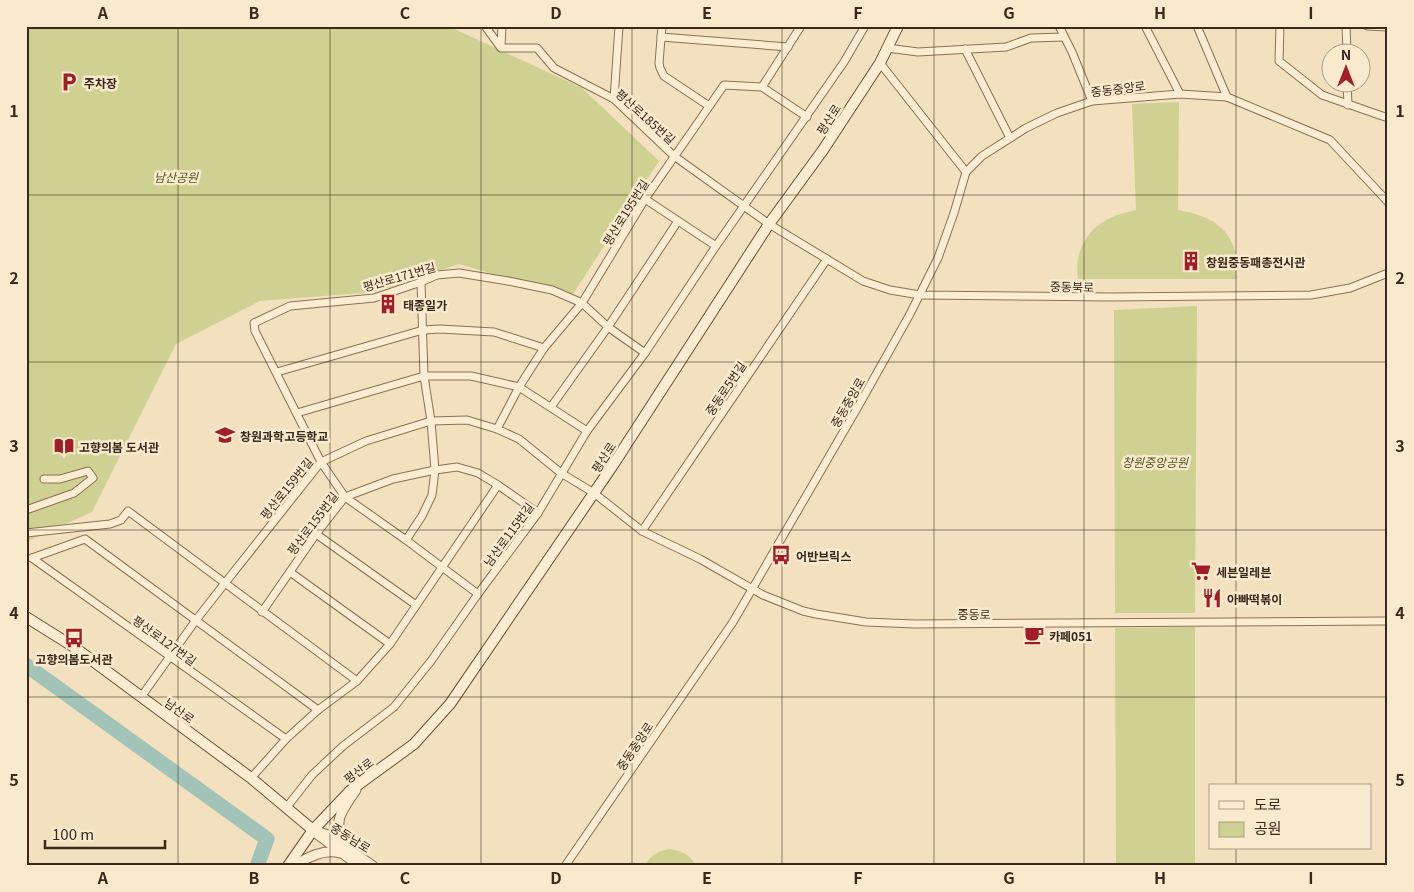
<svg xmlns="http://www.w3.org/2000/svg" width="1414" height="892" viewBox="0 0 1414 892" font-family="Georgia,'Noto Sans KR',serif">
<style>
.green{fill:#ced191}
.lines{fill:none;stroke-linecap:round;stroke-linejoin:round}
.river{stroke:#a2c3b8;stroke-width:15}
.minor-casing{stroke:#8d6f55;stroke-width:9}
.tertiary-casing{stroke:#8d6f55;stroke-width:11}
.secondary-casing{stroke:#6e5038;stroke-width:12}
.minor{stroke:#fcedd2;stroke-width:7}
.tertiary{stroke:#fcedd2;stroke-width:9}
.secondary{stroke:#fcedd2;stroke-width:10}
.grid{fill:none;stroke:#3a281b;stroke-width:1;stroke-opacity:0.55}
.labels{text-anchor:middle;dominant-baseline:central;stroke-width:5;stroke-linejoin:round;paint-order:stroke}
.poi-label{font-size:12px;font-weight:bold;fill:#3a281b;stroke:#f9eace;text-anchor:start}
.street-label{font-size:12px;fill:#3a281b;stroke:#f9eace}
.park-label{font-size:12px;font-style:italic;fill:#4e591f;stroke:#f9eace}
.neatline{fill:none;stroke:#3a281b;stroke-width:2}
.grid-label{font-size:16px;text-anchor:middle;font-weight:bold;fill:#3a281b}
</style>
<rect width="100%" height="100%" fill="#f2e0be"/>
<g class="green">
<path d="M26,26H448L582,88L659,161L571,297L459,264L375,292L260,301L176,344L92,512L26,542Z"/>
<path d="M1179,102L1178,210C1206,215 1229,224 1236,255C1237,263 1236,271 1237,279H1078C1074,250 1088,226 1117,215C1123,213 1130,212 1136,210L1132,104Z"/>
<path d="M1197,306L1195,613H1115L1114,310Z"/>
<path d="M1195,627V866H1116L1115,628Z"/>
<path d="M670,849C681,851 690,854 696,866H645C650,855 658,851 670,849Z"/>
</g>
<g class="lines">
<path class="river" d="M26,665L267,839L257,866"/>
<defs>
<g id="minor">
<path d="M485,26L501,48H537L554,68L614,99L674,156L769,224L863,281L890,290L920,295L1110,297L1311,295L1350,288L1388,273"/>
<path d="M662,26L659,63L660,68L664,76L709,106"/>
<path d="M1059,26L1072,52L1092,101"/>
<path d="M1145,26L1180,94"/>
<path d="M1197,26L1227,97"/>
<path d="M1280,26L1279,61L1322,95L1388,118"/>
<path d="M1346,26L1347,52"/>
<path d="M1367,26L1388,27"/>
<path d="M661,37L788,47"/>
<path d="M501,47L502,26"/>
<path d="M887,48L918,52L1006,47L1031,38L1064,37"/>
<path d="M965,49L1010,138"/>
<path d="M880,63L966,172"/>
<path d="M1347,82L1348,105"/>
<path d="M762,87L801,26"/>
<path d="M614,99L619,26"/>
<path d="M645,199L716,246"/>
<path d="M277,372L423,330L440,329L494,332L544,348"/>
<path d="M551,407L608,327L678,221"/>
<path d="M297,413L424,376H471L519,387L587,431"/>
<path d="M497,429L519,387L544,348L582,303L645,199L724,85L762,87L807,117"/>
<path d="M26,510L74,493L93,478L88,471L60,479H44"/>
<path d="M642,531L827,259"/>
<path d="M26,533L110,524L121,520L128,511L357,681"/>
<path d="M316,534L416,605"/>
<path d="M406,540L422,516L432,495L435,470L431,421L424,376L421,282"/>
<path d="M32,558L85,539L318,710"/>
<path d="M32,558L286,739"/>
<path d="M290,572L390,644"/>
<path d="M478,594L406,540L345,497L321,462L255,331L254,323L290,306L374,298L421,282L437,275L459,273L508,281L552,290L582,303L608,327L645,353"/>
<path d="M262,612L316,534L345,497L393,479L435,470L457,467L478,473L498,485L538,513"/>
<path d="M141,697L196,620L225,583L321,462L366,441L431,421L467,420L497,429L519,439L561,473L594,493L642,531L700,559L763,595L803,611L816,614L866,622L915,624L1388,621"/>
<path d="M251,778L286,739L318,710L357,681L390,644L498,485"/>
<path d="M286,808L312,775L343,746L394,707L431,661L478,594L538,513L587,431L645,353L716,246L844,62L865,26"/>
<path d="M565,866L733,622L859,405L910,314L938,258L954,213L966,172L982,156L1026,128L1057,113L1092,101L1180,94L1227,97L1330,140L1388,202"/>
</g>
<g id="tertiary">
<path d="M313,830L328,835L373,866"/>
<path d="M317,834L359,866"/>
<path d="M345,846C332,820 341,812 356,790"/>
<path d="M293,866C307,858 324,848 340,853"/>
</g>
<g id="secondary">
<path d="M26,617L74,647L251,778L313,830"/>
<path d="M288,866L313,830L351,790L414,744L450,704L613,465L769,224L823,150L880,63L898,26"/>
</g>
</defs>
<use href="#minor" class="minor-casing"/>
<use href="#tertiary" class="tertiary-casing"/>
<use href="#secondary" class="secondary-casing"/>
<use href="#minor" class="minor"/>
<use href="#tertiary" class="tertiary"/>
<use href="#secondary" class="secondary"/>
</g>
<path class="grid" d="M178,26V866M330,26V866M481,26V866M632,26V866M782,26V866M934,26V866M1084,26V866M1236,26V786M26,195H1388M26,362H1388M26,530H1388M26,697H1388M1236,848V866"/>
<defs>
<symbol id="parking-bare" viewBox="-9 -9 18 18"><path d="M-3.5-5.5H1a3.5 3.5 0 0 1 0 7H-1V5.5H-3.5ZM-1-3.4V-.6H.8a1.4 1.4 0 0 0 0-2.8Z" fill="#a21e27" stroke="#f9eace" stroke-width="2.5" paint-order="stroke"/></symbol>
<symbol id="building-bare" viewBox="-9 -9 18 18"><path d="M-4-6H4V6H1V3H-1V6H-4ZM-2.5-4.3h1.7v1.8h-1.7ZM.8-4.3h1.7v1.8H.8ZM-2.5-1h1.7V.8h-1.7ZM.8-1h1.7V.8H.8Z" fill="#a21e27" stroke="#f9eace" stroke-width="2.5" paint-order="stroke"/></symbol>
<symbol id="school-bare" viewBox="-9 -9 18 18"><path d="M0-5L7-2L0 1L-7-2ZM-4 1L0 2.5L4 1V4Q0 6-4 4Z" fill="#a21e27" stroke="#f9eace" stroke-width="2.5" paint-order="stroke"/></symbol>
<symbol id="library-bare" viewBox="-9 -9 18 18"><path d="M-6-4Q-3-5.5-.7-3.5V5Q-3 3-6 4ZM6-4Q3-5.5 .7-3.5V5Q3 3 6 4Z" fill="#a21e27" stroke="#f9eace" stroke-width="2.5" paint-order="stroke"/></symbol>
<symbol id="bus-bare" viewBox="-9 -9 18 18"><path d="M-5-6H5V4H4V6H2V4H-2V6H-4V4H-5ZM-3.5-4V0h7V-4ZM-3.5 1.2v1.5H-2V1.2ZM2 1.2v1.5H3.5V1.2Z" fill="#a21e27" stroke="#f9eace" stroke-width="2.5" paint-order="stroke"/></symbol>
<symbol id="supermarket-bare" viewBox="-9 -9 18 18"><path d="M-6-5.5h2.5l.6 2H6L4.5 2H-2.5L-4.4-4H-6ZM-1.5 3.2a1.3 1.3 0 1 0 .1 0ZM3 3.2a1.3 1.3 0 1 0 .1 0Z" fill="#a21e27" stroke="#f9eace" stroke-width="2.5" paint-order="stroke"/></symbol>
<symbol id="restaurant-bare" viewBox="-9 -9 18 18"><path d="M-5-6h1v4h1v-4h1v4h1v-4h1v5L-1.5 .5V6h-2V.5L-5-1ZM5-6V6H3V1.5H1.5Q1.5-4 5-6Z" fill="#a21e27" stroke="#f9eace" stroke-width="2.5" paint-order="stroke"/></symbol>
<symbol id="cafe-bare" viewBox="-9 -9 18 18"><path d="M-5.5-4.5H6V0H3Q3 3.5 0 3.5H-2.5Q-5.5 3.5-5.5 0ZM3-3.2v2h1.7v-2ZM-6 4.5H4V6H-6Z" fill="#a21e27" stroke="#f9eace" stroke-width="2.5" paint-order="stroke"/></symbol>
</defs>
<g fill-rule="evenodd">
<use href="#parking-bare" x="55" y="68" width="28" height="28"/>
<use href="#building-bare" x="1177" y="247" width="28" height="28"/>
<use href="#building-bare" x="374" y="290" width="28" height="28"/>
<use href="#school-bare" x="211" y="421" width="28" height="28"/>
<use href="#library-bare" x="50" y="432" width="28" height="28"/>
<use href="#bus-bare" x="767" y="541" width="28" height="28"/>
<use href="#supermarket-bare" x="1187" y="557" width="28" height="28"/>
<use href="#restaurant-bare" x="1198" y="584" width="28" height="28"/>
<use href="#cafe-bare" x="1020" y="621" width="28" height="28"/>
<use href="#bus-bare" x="60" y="624" width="28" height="28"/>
</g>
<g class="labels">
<g class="poi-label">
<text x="84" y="82">주차장</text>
<text x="1206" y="261">창원중동패총전시관</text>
<text x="403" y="304">태종일가</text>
<text x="240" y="435">창원과학고등학교</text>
<text x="79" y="446">고향의봄 도서관</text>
<text x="796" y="555">어반브릭스</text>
<text x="1216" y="571">세븐일레븐</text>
<text x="1227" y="598">아빠떡볶이</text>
<text x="1049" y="635">카페051</text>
<text x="74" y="658" text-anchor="middle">고향의봄도서관</text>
</g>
<g class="street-label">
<text transform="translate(1118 88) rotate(-7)">중동중앙로</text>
<text transform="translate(646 116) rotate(42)">평산로185번길</text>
<text transform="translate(828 119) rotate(-57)">평산로</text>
<text transform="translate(625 212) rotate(-58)">평산로195번길</text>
<text transform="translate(399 276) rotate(-16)">평산로171번길</text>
<text transform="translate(1072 286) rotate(1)">중동북로</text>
<text transform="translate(725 388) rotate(-56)">중동로5번길</text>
<text transform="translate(847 402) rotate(-60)">중동중앙로</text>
<text transform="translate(603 457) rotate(-57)">평산로</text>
<text transform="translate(286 488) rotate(-51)">평산로159번길</text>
<text transform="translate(312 523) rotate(-53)">평산로155번길</text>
<text transform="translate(508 534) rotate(-54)">남산로115번길</text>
<text x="974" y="613">중동로</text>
<text transform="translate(165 640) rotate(36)">평산로127번길</text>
<text transform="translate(180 710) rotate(36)">남산로</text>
<text transform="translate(634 746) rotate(-56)">중동중앙로</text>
<text transform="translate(358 770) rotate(-37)">평산로</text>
<text transform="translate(351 837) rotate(32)">중동남로</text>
</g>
<g class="park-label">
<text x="176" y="176">남산공원</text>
<text x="1155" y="461">창원중앙공원</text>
</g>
</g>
<rect width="1414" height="892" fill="none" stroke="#f9eace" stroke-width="55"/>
<rect x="1209" y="784" width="162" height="65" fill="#f9eace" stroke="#ad9c86"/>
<rect x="1219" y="801" width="25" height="8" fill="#fcedd2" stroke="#ad9c86"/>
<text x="1254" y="810" font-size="15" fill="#3a281b">도로</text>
<rect x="1219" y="822" width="25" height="15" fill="#ced191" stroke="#ad9c86"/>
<text x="1254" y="834" font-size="15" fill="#3a281b">공원</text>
<g transform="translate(1346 68)"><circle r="24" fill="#f9eace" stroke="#ad9c86"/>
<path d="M0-4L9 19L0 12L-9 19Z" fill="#a21e27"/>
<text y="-8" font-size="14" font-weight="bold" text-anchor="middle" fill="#3a281b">N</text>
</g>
<path d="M45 840v8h120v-8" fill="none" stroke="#3a281b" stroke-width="2.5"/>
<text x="52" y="840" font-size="15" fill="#3a281b" stroke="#f9eace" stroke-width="4" paint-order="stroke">100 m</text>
<rect x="28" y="28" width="1358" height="836" class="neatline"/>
<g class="grid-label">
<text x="103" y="19">A</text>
<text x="254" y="19">B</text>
<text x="405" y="19">C</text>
<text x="556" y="19">D</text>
<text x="707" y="19">E</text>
<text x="858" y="19">F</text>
<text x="1009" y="19">G</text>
<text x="1160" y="19">H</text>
<text x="1311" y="19">I</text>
<text x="14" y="117">1</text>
<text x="1400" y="117">1</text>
<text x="14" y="284">2</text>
<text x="1400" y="284">2</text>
<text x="14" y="452">3</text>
<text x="1400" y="452">3</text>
<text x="14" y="619">4</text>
<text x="1400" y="619">4</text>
<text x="14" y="786">5</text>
<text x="1400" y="786">5</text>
<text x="103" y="884">A</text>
<text x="254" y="884">B</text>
<text x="405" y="884">C</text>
<text x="556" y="884">D</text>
<text x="707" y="884">E</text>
<text x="858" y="884">F</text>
<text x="1009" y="884">G</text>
<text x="1160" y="884">H</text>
<text x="1311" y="884">I</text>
</g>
</svg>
